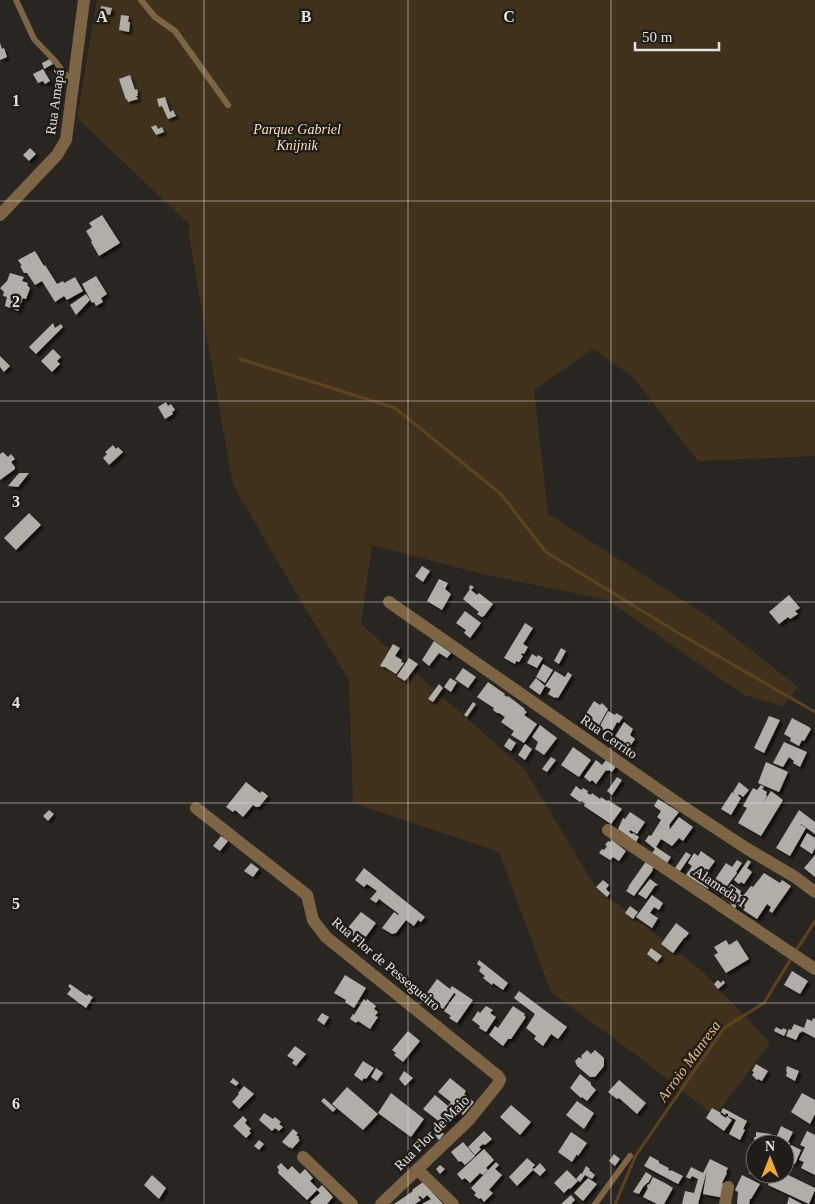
<svg xmlns="http://www.w3.org/2000/svg" width="815" height="1204" viewBox="0 0 815 1204" font-family="'Times New Roman',serif">
<style>
.green{fill:#40311d}
.lines{fill:none;stroke-linecap:round;stroke-linejoin:round}
.stream{stroke:#5d421d;stroke-width:3}
.building{fill:#b1ada7;filter:url(#shadow)}
.lane{stroke:#7c6444;stroke-width:6}
.street{stroke:#7c6444;stroke-width:12}
.grid{fill:none;stroke:#e5e2e0;stroke-width:1;stroke-opacity:0.55}
.labels{text-anchor:middle;dominant-baseline:central;stroke-width:5;stroke-linejoin:round;paint-order:stroke}
.street-label{font-size:14px;fill:#e5e2e0;stroke:#201d19}
.park-label{font-size:14px;font-style:italic;fill:#fcdfbc;stroke:#201d19}
.water-label{font-size:15px;font-style:italic;fill:#e9bb7e;stroke:#201d19}
.grid-label{font-size:16px;text-anchor:middle;font-weight:bold;fill:#e5e2e0;stroke:#201d19;stroke-width:5;stroke-linejoin:round;paint-order:stroke}
</style>
<defs>
<filter id="shadow"><feDropShadow dx="3" dy="3" stdDeviation="1" flood-color="#0009"/></filter>
</defs>
<rect width="100%" height="100%" fill="#292622"/>
<path class="green" d="M97,0H815V456L698,461L633,377L593,349L534,390L548,514L708,616L798,687L783,706L744,695L607,600L483,574L372,545L361,624L525,770L594,885L704,973L770,1043L715,1116L643,1060L551,992L499,852L353,803L349,680L305,608L233,485L188,230L191,226L77,118Z"/>
<g class="lines">
<g class="stream">
<path d="M240,359L395,408L501,494L546,552L680,634L815,712"/>
<path d="M795,952L815,921"/>
<path d="M615,1204L636,1155L724,1028L764,1003L792,957"/>
</g>
</g>
<g class="building">
<path d="M101,6L112,8L110,15L100,13Z"/>
<path d="M121,15L129,16L128,22H130L129,32L119,30Z"/>
<path d="M0,43L2,49L4,48L7,57L0,60Z"/>
<path d="M50,59L53,64L44,69L42,63Z"/>
<path d="M43,69L50,81L45,84L43,81L38,83L33,74Z"/>
<path d="M130,75L135,90L137,89L138,93L137,94L138,96H136L138,99L128,102L127,99L126,100L119,79Z"/>
<path d="M165,97L170,112L173,110L176,116L168,119L162,106L159,107L157,99Z"/>
<path d="M156,125L158,129L162,127L164,132L156,135L151,127Z"/>
<path d="M30,148L36,154L29,161L23,155Z"/>
<path d="M102,215L120,243L99,256L91,242L92,241L86,231L92,227L89,223Z"/>
<path d="M35,251L44,266L45,265L57,284L63,281L64,283L75,277L83,291L67,300L64,296L55,302L42,281L35,285L27,273H24L20,266H22L18,260Z"/>
<path d="M10,273L24,277L22,281L28,283L27,285L30,288L26,299L23,298L18,311L5,306V305L7,297L3,296L4,292L0,288L7,281Z"/>
<path d="M96,276L107,294L101,298L103,302L96,306L94,302L92,303L82,284Z"/>
<path d="M86,294L90,300L76,315L70,305Z"/>
<path d="M53,323L55,328L61,324L63,327L36,354L29,347Z"/>
<path d="M53,349L61,357L57,361L60,364L52,372L41,361Z"/>
<path d="M0,356L10,366L4,372L0,367Z"/>
<path d="M166,402L168,406L171,404L175,410L172,412L173,414L165,419L158,407Z"/>
<path d="M113,445L116,449L118,447L123,452L109,465L103,458L107,454L105,452Z"/>
<path d="M3,452L8,457L11,454L15,459L11,462L15,467V469L0,480V454Z"/>
<path d="M19,473H29L18,487L8,486Z"/>
<path d="M29,513L41,525L16,550L4,538Z"/>
<path d="M422,566L430,571L423,582L415,576Z"/>
<path d="M439,579L448,583L445,589L451,594L442,610L427,601Z"/>
<path d="M470,585L474,587L471,590L477,595L479,593L493,604L484,616L482,617L477,614L479,612L463,599L470,589L469,588Z"/>
<path d="M789,595L800,608L795,611L798,614L790,619L788,617L779,624L769,612Z"/>
<path d="M465,611L481,623L470,638L464,633L466,630L456,623Z"/>
<path d="M525,623L533,628L523,644L528,647L524,654L522,653L521,655L523,656L519,662L516,661L515,664L504,658Z"/>
<path d="M434,641L451,653L447,658L439,653L429,666L422,660Z"/>
<path d="M393,644L400,648L395,656L402,660L401,662L404,663L396,674L385,667H383L380,666Z"/>
<path d="M561,648L566,651L559,664L554,661Z"/>
<path d="M532,654L537,657L538,655L543,658L537,668L527,663Z"/>
<path d="M409,658L418,664L405,681L397,676Z"/>
<path d="M543,664L553,670L545,683L536,677Z"/>
<path d="M463,668L476,677L468,688L455,679Z"/>
<path d="M555,671L565,677L568,672L572,675L558,698L556,697L555,698L548,694L551,689L545,686Z"/>
<path d="M450,678L457,682L451,692L444,687Z"/>
<path d="M536,678L545,686L540,695L529,687Z"/>
<path d="M488,682L505,694L504,695L507,697L508,696L525,709L524,710L527,712L524,715L537,724L524,743L511,735L514,731L501,722L505,717L499,713H497L493,710L494,708L477,697Z"/>
<path d="M439,684L443,688L433,702L428,699Z"/>
<path d="M594,701L600,705L602,703L608,709L598,727L594,725L593,726L582,720Z"/>
<path d="M473,702L476,704L467,717L464,715Z"/>
<path d="M608,711L615,715L616,713L623,717L619,723L617,722L610,735L599,728Z"/>
<path d="M769,716L780,720L764,753L754,748Z"/>
<path d="M792,718L809,727L811,729L804,741L802,740L799,746L790,741L791,738L784,734Z"/>
<path d="M624,722L633,729L630,735L635,739L629,748L614,738Z"/>
<path d="M540,725L557,738L544,755L535,749L538,742L532,737Z"/>
<path d="M509,738L516,743L511,751L504,746Z"/>
<path d="M784,742L807,752L800,767L793,763L794,761L789,757L783,767L773,763Z"/>
<path d="M525,744L532,749L525,760L518,755Z"/>
<path d="M573,747L591,760L579,777L561,765Z"/>
<path d="M551,757L556,760L547,772L542,769Z"/>
<path d="M596,760L602,765L606,760L616,766L612,772L609,770L608,771L606,770L596,784L592,780L590,782L584,777Z"/>
<path d="M766,762L788,772L779,792L758,783Z"/>
<path d="M617,777L622,780L612,795L607,791Z"/>
<path d="M246,782L260,793L262,791L268,796L259,807H256L253,805L243,817L235,810L233,812L226,807Z"/>
<path d="M739,782L749,790L743,797L739,794L738,796L741,798L731,815L721,809L732,792L735,794L733,792Z"/>
<path d="M761,785L764,787L762,789L767,792L766,795L767,796L763,803L771,791L783,800L761,836L738,823L747,808L743,806L753,788L757,790Z"/>
<path d="M576,786L581,790L583,788L588,791L587,793L591,795L592,793L600,799L601,797L607,801L608,800L622,809L611,824L584,806L585,803L581,801L580,802L570,795Z"/>
<path d="M658,799L679,812L669,825L670,826L669,828L670,829L679,817L693,827L683,841L679,838L672,846L661,839L656,847L671,857L667,863L652,853L655,849L645,841L649,835L651,836L661,820L657,817L661,811L654,806Z"/>
<path d="M49,810L54,814L48,821L43,816Z"/>
<path d="M799,810L815,822V834L801,824H800L806,828L790,856L776,848Z"/>
<path d="M630,812L645,822L637,834L630,830L629,832L632,834L633,833L639,837L636,842L618,829L623,818L625,819Z"/>
<path d="M807,833L815,838V848L812,854L800,846Z"/>
<path d="M221,836L228,841L220,851L213,846Z"/>
<path d="M612,840L626,851L619,861L613,857L610,860L599,853L602,849L604,850L607,846L605,845L608,841L610,842Z"/>
<path d="M701,851L715,861L705,875L714,881L726,863L732,867L737,860L742,863L736,872L737,873L720,895L709,887L708,889L686,875L692,866L688,863L694,853L698,856Z"/>
<path d="M686,852L691,855L680,871L675,868Z"/>
<path d="M815,855V877L804,868Z"/>
<path d="M647,860L655,865L652,870H653L634,896L626,891L629,887H628Z"/>
<path d="M748,860L751,862L747,868L752,872L744,884L741,882L739,884L734,880Z"/>
<path d="M251,863L259,869L253,877L244,871Z"/>
<path d="M364,868L425,917L421,922L418,920L414,926L406,920L396,933L392,934L382,928L394,912L398,915L399,914L379,899L376,903L370,899L377,891L367,884L364,887L355,880Z"/>
<path d="M764,873L780,883L782,880L791,886L772,913L769,911L771,907L767,904L757,919L737,906L735,908L731,905L732,904L722,897L731,884L741,891L740,894L743,896L751,886L753,887Z"/>
<path d="M650,879L658,885L655,886L646,899L638,894Z"/>
<path d="M603,880L609,885L606,889L610,893L607,897L596,887Z"/>
<path d="M652,895L663,903L659,910L654,907L650,913L658,918L652,928L636,917Z"/>
<path d="M630,906L638,912L633,919L625,913Z"/>
<path d="M361,912L376,923L362,942L346,930Z"/>
<path d="M676,923L689,933L685,938H684L673,953L661,944Z"/>
<path d="M726,940L729,945L737,940L749,959L726,973L714,955L718,953L714,947Z"/>
<path d="M651,948L662,956L657,962L647,954Z"/>
<path d="M479,960L508,983L503,990L493,983L492,985L483,978L485,976L479,971L481,967L477,964Z"/>
<path d="M792,971L808,981L800,994L784,985Z"/>
<path d="M345,975L366,988L354,1008L345,1002L346,1000L334,993Z"/>
<path d="M437,979L450,989L452,986L473,1000L457,1023L449,1018L451,1016L444,1011L456,994L454,993L443,1009L432,1001L431,1002L424,997Z"/>
<path d="M718,980L721,983L723,980L725,983L718,989L714,984Z"/>
<path d="M70,984L87,996L88,994L93,997L86,1008L67,994L71,989L68,986Z"/>
<path d="M519,991L567,1027L558,1039L551,1034L543,1046L534,1039L536,1036L526,1028L535,1014L514,998Z"/>
<path d="M364,999L366,1001L367,999L376,1006L374,1009L378,1012L375,1016L378,1017L370,1029L358,1021L356,1023L350,1019L353,1014L354,1015Z"/>
<path d="M486,1006L493,1010L490,1013L496,1017L486,1032L479,1028L480,1026L472,1020L478,1011L480,1013Z"/>
<path d="M513,1006L525,1014L524,1016L526,1017L511,1039H508L503,1046L489,1035L495,1026L498,1028Z"/>
<path d="M322,1013L329,1017L324,1025L317,1020Z"/>
<path d="M813,1018L815,1019V1038L802,1031L801,1033L800,1032L796,1040L786,1036L789,1029L791,1030L794,1024L804,1028L807,1019L812,1021Z"/>
<path d="M776,1027L782,1030L783,1028L787,1030L784,1036L774,1031Z"/>
<path d="M408,1031L420,1041L403,1062L394,1055L396,1053L392,1050Z"/>
<path d="M295,1046L306,1054L296,1066L292,1063L294,1060L287,1056Z"/>
<path d="M587,1050L591,1054L595,1050L604,1058V1066L595,1077H590L577,1066L575,1061L579,1057L582,1059L581,1056Z"/>
<path d="M363,1061L374,1068L366,1079L364,1078L362,1081L354,1075Z"/>
<path d="M756,1064L768,1071L762,1081L758,1079L757,1080L752,1075L754,1072L752,1071Z"/>
<path d="M787,1066L799,1071L795,1081L786,1076L787,1072L786,1071Z"/>
<path d="M376,1068L383,1073L377,1081L371,1077Z"/>
<path d="M404,1071L413,1078L405,1086L399,1079Z"/>
<path d="M580,1074L591,1083V1085L596,1090L587,1101L582,1097L581,1098L570,1088Z"/>
<path d="M233,1078L239,1083L236,1086L230,1082Z"/>
<path d="M450,1078L466,1091L464,1094L474,1102L463,1115L453,1106L450,1108L458,1114L453,1119L451,1118L445,1126L423,1109L435,1095L448,1106L451,1102L438,1092Z"/>
<path d="M619,1080L646,1103L637,1114L619,1098L617,1099L608,1092Z"/>
<path d="M244,1086L254,1094L239,1109L232,1102L239,1094L238,1093Z"/>
<path d="M347,1087L378,1114L363,1130L332,1104Z"/>
<path d="M391,1093L424,1119L411,1137L378,1113Z"/>
<path d="M802,1093L815,1100V1114L810,1124L791,1112Z"/>
<path d="M324,1098L336,1109L333,1112L321,1101Z"/>
<path d="M577,1101L594,1113L584,1129L566,1115Z"/>
<path d="M511,1105L531,1122L520,1135L500,1117Z"/>
<path d="M712,1108L721,1113L720,1114L726,1118L727,1116L732,1120L724,1131L706,1118Z"/>
<path d="M723,1108L747,1121L743,1129L745,1130L740,1140L729,1134L736,1120L728,1116V1114L726,1113L725,1115L721,1112Z"/>
<path d="M264,1113L273,1119L275,1117L281,1122L279,1124L283,1127L279,1131L275,1128L272,1131L259,1120Z"/>
<path d="M243,1116L247,1120L245,1123L251,1129L249,1131L251,1133L246,1138L233,1126Z"/>
<path d="M781,1126L793,1132L788,1142L790,1143L787,1149L785,1148V1144H779L782,1138L777,1136Z"/>
<path d="M293,1129L298,1133L296,1135L299,1137L298,1139L300,1140L292,1149L291,1147L290,1148L282,1142Z"/>
<path d="M438,1130L444,1134L439,1140L434,1135Z"/>
<path d="M484,1131L492,1139L485,1145L483,1144L479,1147L481,1149L475,1155L468,1147Z"/>
<path d="M807,1131L815,1135V1175L801,1168L804,1162L799,1160L805,1147L800,1145Z"/>
<path d="M571,1132L587,1143L578,1156L577,1154L572,1162L558,1152Z"/>
<path d="M756,1132L771,1134L770,1144H755L754,1137H756Z"/>
<path d="M259,1140L264,1144L259,1150L254,1146Z"/>
<path d="M463,1142L475,1156L465,1165L461,1161L459,1162L451,1152Z"/>
<path d="M791,1145L801,1150L795,1164L785,1160V1157Z"/>
<path d="M484,1149L494,1160L486,1168L488,1170L483,1175L480,1173L470,1183L465,1178L462,1180L457,1174Z"/>
<path d="M614,1154L620,1159L615,1166L609,1161Z"/>
<path d="M650,1156L659,1161V1163L669,1168L668,1170L671,1171V1170L683,1176L678,1184L644,1166Z"/>
<path d="M527,1158L535,1165L532,1168L534,1169L517,1186L509,1177Z"/>
<path d="M710,1159L728,1168L726,1172L727,1173L722,1183L725,1185L724,1198L703,1194L707,1170L698,1204H682L685,1191L694,1193L698,1179L692,1176L690,1179L686,1177L691,1167L703,1173Z"/>
<path d="M496,1162L499,1165L495,1169L502,1175L489,1190L493,1193L484,1202L481,1198L479,1199L474,1195L476,1193L471,1188Z"/>
<path d="M281,1163L288,1170L292,1166L300,1174L305,1169L313,1178L310,1181L318,1189L322,1185L333,1197L327,1204H312L310,1202L320,1193L317,1190L307,1200L278,1173L279,1170L277,1167Z"/>
<path d="M540,1163L546,1170L540,1176L533,1170Z"/>
<path d="M440,1165L445,1169L440,1174L436,1169Z"/>
<path d="M752,1165L755,1166V1174H757L756,1177L749,1173Z"/>
<path d="M586,1166L590,1169L589,1170L595,1175L592,1179L585,1175L580,1182L576,1179L581,1173L582,1174Z"/>
<path d="M567,1170L578,1181L570,1189L569,1188L564,1193L554,1183Z"/>
<path d="M646,1172L652,1176L648,1183H647L643,1187L639,1194L633,1192Z"/>
<path d="M773,1174H786L815,1188V1190L809,1204L768,1185Z"/>
<path d="M152,1175L166,1188L159,1199L144,1185Z"/>
<path d="M742,1175L760,1184L751,1199H750L749,1204H737L738,1192L735,1190Z"/>
<path d="M653,1177L665,1183L673,1188L664,1204H657L643,1197L648,1188L647,1187L648,1184L649,1185Z"/>
<path d="M588,1178L597,1184L583,1201L574,1193Z"/>
<path d="M423,1182L443,1204H422L431,1199L427,1195L423,1199L420,1196L418,1197L421,1200L415,1204H394L413,1191L412,1190Z"/>
<path d="M571,1195L575,1200L571,1204H561Z"/>
<path d="M789,1197L802,1204H787Z"/>
</g>
<g class="lines">
<g class="lane">
<path d="M16,0L34,39L55,61L72,83"/>
<path d="M141,0L155,17L175,31L228,105"/>
<path d="M595,1204L630,1156"/>
</g>
<g class="street">
<path d="M0,215L57,155L66,140L84,0"/>
<path d="M389,602L679,804L746,848L795,877L815,892"/>
<path d="M196,808L307,895L313,920L326,937L498,1076L500,1079L498,1084L468,1121L381,1204"/>
<path d="M608,830L815,969"/>
<path d="M303,1157L352,1204"/>
<path d="M418,1170L453,1204"/>
<path d="M725,1204L728,1187"/>
</g>
</g>
<path class="grid" d="M204,0V1204M408,0V1204M611,0V1204M0,201H815M0,401H815M0,602H815M0,803H815M0,1003H815"/>
<g class="labels">
<g class="street-label">
<text transform="translate(55 102) rotate(-82)">Rua Amapá</text>
<text transform="translate(609 737) rotate(35)">Rua Cerrito</text>
<text transform="translate(720 887) rotate(34)">Alameda 1</text>
<text transform="translate(386 964) rotate(40)">Rua Flor de Pessegueiro</text>
<text transform="translate(432 1133) rotate(-45)">Rua Flor de Maio</text>
</g>
<g class="park-label">
<text x="297" y="129">Parque Gabriel<tspan x="297" dy="16">Knijnik</tspan></text>
</g>
<g class="water-label">
<text transform="translate(689 1061) rotate(-54)">Arroio Manresa</text>
</g>
</g>
<g class="grid-label">
<text x="102" y="22">A</text>
<text x="306" y="22">B</text>
<text x="509" y="22">C</text>
<text x="16" y="106">1</text>
<text x="16" y="307">2</text>
<text x="16" y="507">3</text>
<text x="16" y="708">4</text>
<text x="16" y="909">5</text>
<text x="16" y="1109">6</text>
</g>
<g transform="translate(770 1159)"><circle r="24" fill="#201d19" stroke="#6f6c69"/>
<path d="M0-4L9 19L0 12L-9 19Z" fill="#eea83c"/>
<text y="-8" font-size="14" font-weight="bold" text-anchor="middle" fill="#e5e2e0">N</text>
</g>
<path d="M635 42v8h84v-8" fill="none" stroke="#e5e2e0" stroke-width="2.5"/>
<text x="642" y="42" font-size="15" fill="#e5e2e0" stroke="#201d19" stroke-width="4" paint-order="stroke">50 m</text>
</svg>
